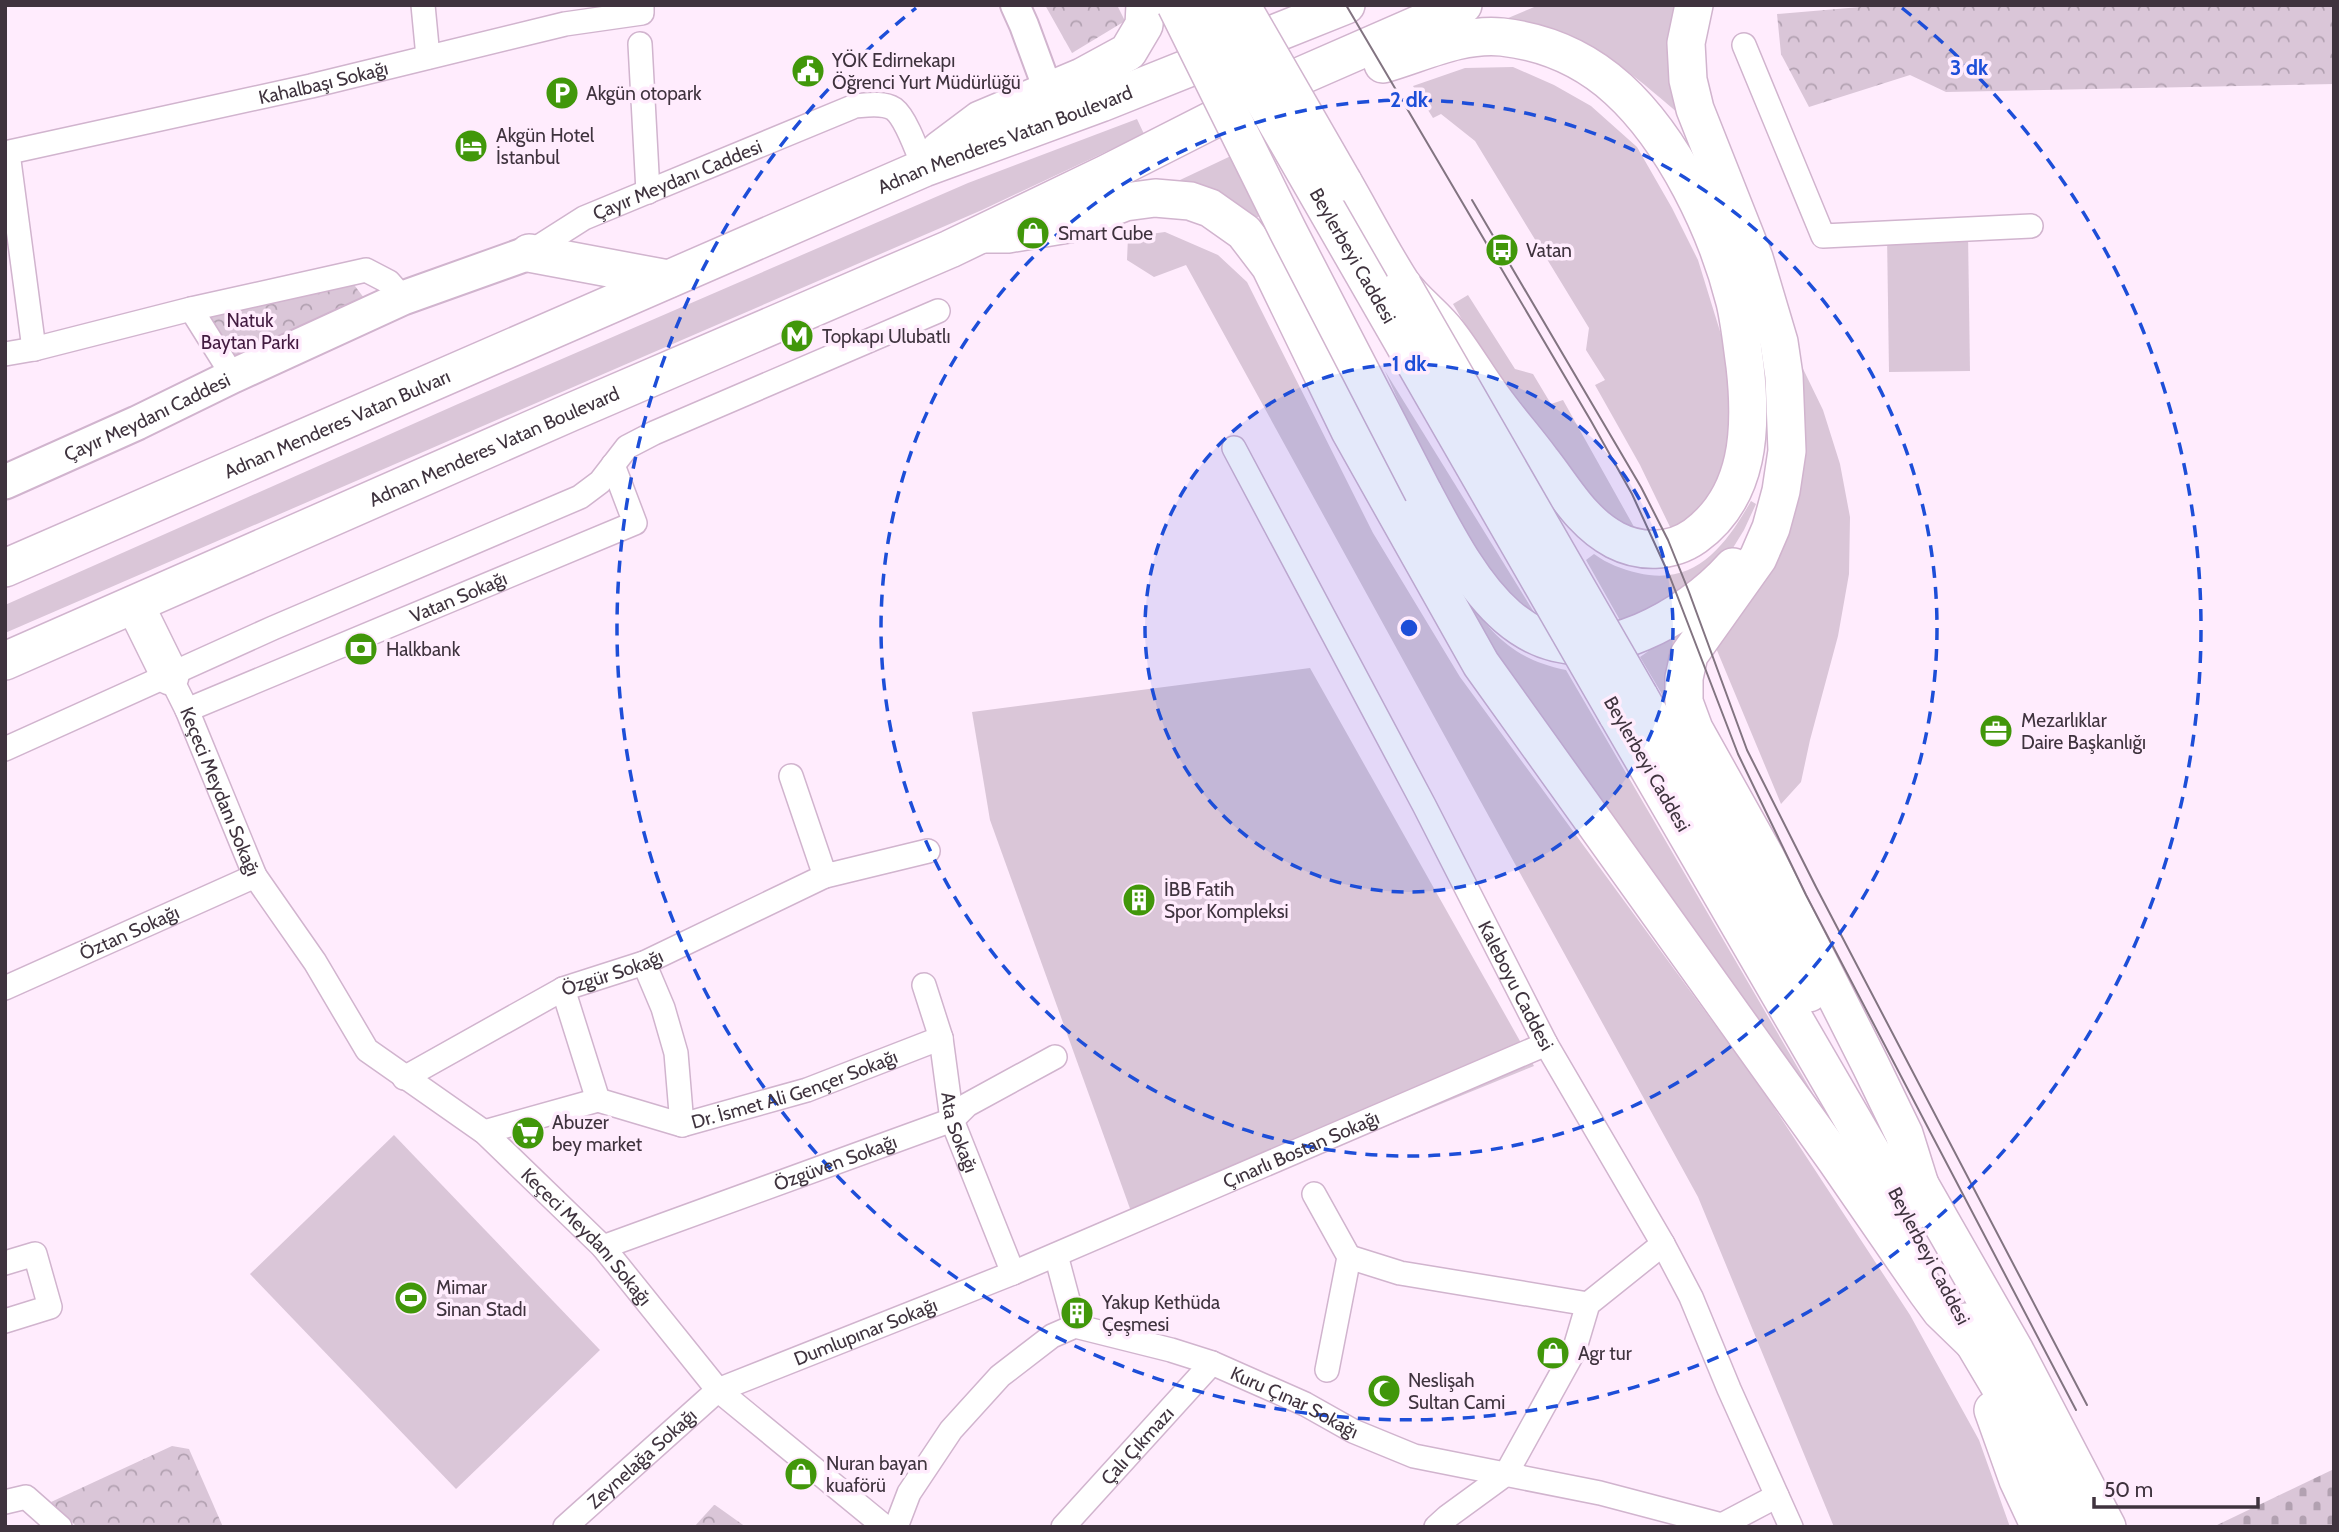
<svg xmlns="http://www.w3.org/2000/svg" width="2339" height="1532" viewBox="0 0 2339 1532" font-family="Cabin,sans-serif">
<style>
.grass{fill:#dac6d8}
.forest{fill:url(#forest-crowns)}
.cemetery{fill:url(#cemetery-stones)}
.lines{fill:none;stroke-linecap:round;stroke-linejoin:round}
.minor-casing{stroke:#d1b4ce;stroke-width:26}
.tertiary-casing{stroke:#d1b4ce;stroke-width:32}
.secondary-casing{stroke:#d1b4ce;stroke-width:37}
.primary-casing{stroke:#d1b4ce;stroke-width:40}
.minor{stroke:#fff;stroke-width:23}
.tertiary{stroke:#fff;stroke-width:28}
.secondary{stroke:#fff;stroke-width:33}
.primary{stroke:#fff;stroke-width:37}
.tram{stroke:#827481;stroke-width:2}
.primary-bridge-casing{stroke:#d1b4ce;stroke-width:40;stroke-linecap:butt}
.primary-bridge{stroke:#fff;stroke-width:37}
.ring{fill:none;stroke:#1d4ed8;stroke-width:3.5;stroke-dasharray:12 9}
.labels{text-anchor:middle;dominant-baseline:central;stroke-width:7;stroke-linejoin:round;paint-order:stroke}
.poi-label{font-size:19px;fill:#3f333e;stroke:#ffecfd;text-anchor:start}
.street-label{font-size:19px;fill:#3f333e;stroke:#ffecfd}
.park-label{font-size:19px;fill:#421b40;stroke:#ffecfd}
.centre{fill:#1d4ed8;stroke:#ffecfd;stroke-width:3.5}
.ring-label{font-size:21px;text-anchor:middle;font-weight:bold;fill:#1d4ed8;stroke:#ffecfd;stroke-width:7;stroke-linejoin:round;paint-order:stroke}
</style>
<defs>
<pattern id="forest-crowns" width="20" height="18" patternUnits="userSpaceOnUse" patternTransform="scale(1.75)"><rect width="20" height="18" fill="#dac6d8"/><path d="M2 6a3 3 0 1 1 6 0M12 15a3 3 0 1 1 6 0" fill="none" stroke="#b2a1b1"/></pattern>
<pattern id="cemetery-stones" width="16" height="16" patternUnits="userSpaceOnUse" patternTransform="scale(1.75)"><rect width="16" height="16" fill="#dac6d8"/><path d="M2 7V4a2 2 0 0 1 4 0v3zM10 15v-3a2 2 0 0 1 4 0v3z" fill="#b2a1b1"/></pattern>
</defs>
<rect width="100%" height="100%" fill="#ffecfd"/>
<g class="grass">
<path d="M1539,5H1678L1684,118C1641,82 1602,45 1548,28L1542,31L1501,21Z"/>
<path d="M1513,67L1554,85L1591,106L1637,147L1672,208L1698,260L1723,341L1730,393L1731,440L1708,514L1672,531L1640,465L1595,385L1605,380L1586,350L1589,328L1475,141L1441,114L1433,118L1413,86L1465,68Z"/>
<path d="M1137,119L1144,134L982,210L5,633V605L32,593L458,404L968,183Z"/>
<path d="M1233,155L1262,215L1251,220L1180,186V180Z"/>
<path d="M1165,232L1218,255L1247,282L1373,533L1460,677L1762,1089L1910,1315L1979,1440L2010,1527H1834L1698,1197L1186,265L1154,277L1127,260L1128,237Z"/>
<path d="M1968,233L1970,371L1889,372L1887,234Z"/>
<path d="M1468,295L1515,369L1533,374L1551,404L1563,400L1638,534L1615,526L1497,380L1453,304Z"/>
<path d="M1790,342L1823,410L1840,464L1850,517L1849,574L1838,636L1810,740L1801,782L1781,804L1716,648L1744,605Z"/>
<path d="M1385,371L1545,630L1496,594L1435,483Z"/>
<path d="M1751,501L1756,504L1744,530L1728,556L1658,608L1638,613L1621,622L1586,560L1594,554C1608,564 1621,569 1638,573C1695,587 1726,545 1751,501Z"/>
<path d="M1464,595C1493,636 1514,659 1566,670L1826,1116L1823,1119L1458,598Z"/>
<path d="M1684,626L1678,641L1669,706L1640,657Z"/>
<path d="M1310,668L1534,1066L1137,1228L990,820L972,712Z"/>
<path d="M394,1135L600,1350L456,1489L250,1274Z"/>
</g>
<g class="forest">
<path d="M1045,5H1117L1125,21L1072,53Z"/>
<path d="M1884,5H2334V84L1946,92L1910,75L1809,107L1781,54L1777,14Z"/>
<path d="M352,282L367,302L238,362L206,318Z"/>
<path d="M172,1446L189,1449L223,1527H77L51,1502Z"/>
<path d="M714,1505H715L746,1527H694Z"/>
</g>
<path class="cemetery" d="M2334,1469V1527H2213Z"/>
<g class="lines">
<defs>
<g id="minor">
<path d="M423,5L428,57"/>
<path d="M640,44L648,192"/>
<path d="M1744,45L1823,236L2031,226"/>
<path id="s1" d="M5,153L311,86L565,24L642,13V5"/>
<path d="M8,153L34,349"/>
<path id="s2" d="M529,253L584,218L855,106C867,105 883,102 894,109C906,118 918,153 924,168"/>
<path d="M191,309L233,376"/>
<path d="M5,354L34,349L191,309L366,270L389,282L403,298"/>
<path id="s3" d="M1234,448L1424,805L1546,1044L1663,1244L1691,1297L1729,1389L1791,1527"/>
<path id="s4" d="M170,676L187,710L255,876L315,962L367,1050L484,1132L603,1247L718,1390L885,1527"/>
<path id="s5" d="M187,710L635,523L613,465"/>
<path d="M5,749L273,628L580,497L600,482L627,447L654,433L938,311"/>
<path d="M791,776L825,876L928,851"/>
<path d="M644,963L663,1008L676,1053L682,1125"/>
<path id="s6" d="M924,985L941,1038L952,1120L1013,1273"/>
<path id="s7" d="M5,988L255,876"/>
<path d="M563,989L598,1100"/>
<path id="s8" d="M404,1078L563,989L644,963L825,876"/>
<path id="s9" d="M484,1132L598,1100L682,1125L807,1090L941,1038"/>
<path d="M1314,1194L1349,1257L1327,1370"/>
<path id="s10" d="M603,1247L952,1120L967,1105L1055,1057"/>
<path d="M1056,1255L1075,1326"/>
<path d="M1349,1257L1400,1273L1588,1304"/>
<path d="M5,1263L35,1254L50,1307L5,1321"/>
<path d="M5,1502L26,1497L60,1527"/>
<path id="s11" d="M565,1527L718,1390L1013,1273L1546,1044"/>
<path id="s12" d="M896,1527L909,1493L951,1430L1000,1376L1052,1336L1075,1326L1171,1350L1212,1363L1305,1404L1353,1431L1414,1456L1600,1493L1722,1525L1777,1496"/>
<path id="s13" d="M1063,1527L1212,1363"/>
<path d="M1436,1527L1447,1517L1506,1474L1574,1351L1588,1304L1663,1244"/>
</g>
<path id="tertiary" d="M1015,5L1024,25L1048,90"/>
<g id="secondary">
<path id="s14" d="M5,482L137,423L233,376L403,298L529,253"/>
</g>
<g id="primary">
<path d="M1694,5L1686,43L1688,80L1695,109L1754,258L1779,342L1784,376L1787,451L1781,491L1771,528L1758,558L1689,655L1684,678V702L1694,729L1766,858L1871,1066L1904,1134L1920,1185"/>
<path d="M940,150L980,120L1082,77L1128,52L1144,25L1145,5"/>
<path d="M1343,182C1362,215 1380,250 1401,283C1414,302 1435,316 1449,335C1466,357 1480,382 1497,404C1511,423 1527,441 1541,460C1564,489 1581,522 1615,540C1640,553 1671,553 1695,536C1750,496 1752,428 1745,366C1742,345 1740,323 1735,302C1717,230 1674,140 1618,89C1585,59 1546,42 1502,37C1460,33 1422,53 1383,64"/>
<path d="M984,234H1008L1068,224L1125,202L1155,198L1190,201L1210,208L1244,232L1270,266L1350,431L1481,664L1836,1160L1927,1292L1941,1311L1974,1343"/>
<path d="M529,253L668,279"/>
<path d="M1423,492C1471,582 1522,683 1642,632C1675,618 1709,594 1733,567"/>
<path id="s15" d="M5,568L924,168L1101,103L1346,5"/>
<path d="M135,605L170,676"/>
<path id="s16" d="M5,661L569,413L950,249L1108,173L1289,81L1463,5"/>
<path d="M1639,696L1809,993"/>
<path d="M1617,714L1908,1215"/>
<path d="M1908,1164L2015,1351L2107,1527"/>
<path d="M1966,1322L1974,1343L2012,1407L2076,1527"/>
<path d="M1993,1410L2018,1480L2040,1527"/>
</g>
</defs>
<use href="#minor" class="minor-casing"/>
<use href="#tertiary" class="tertiary-casing"/>
<use href="#secondary" class="secondary-casing"/>
<use href="#primary" class="primary-casing"/>
<use href="#minor" class="minor"/>
<use href="#tertiary" class="tertiary"/>
<use href="#secondary" class="secondary"/>
<use href="#primary" class="primary"/>
<g class="tram">
<path d="M1346,5L1591,421L1632,494L1670,577L1738,754L1806,895L2076,1410"/>
<path d="M1472,200L1641,487L1668,540L1689,592L1747,750L1816,887L2087,1405"/>
</g>
<defs>
<g id="primary-bridge">
<path d="M1176,5L1288,231L1423,492"/>
<path id="s17" d="M1209,5L1617,714"/>
<path d="M1241,5L1343,182"/>
<path d="M1403,286L1639,696"/>
</g>
</defs>
<use href="#primary-bridge" class="primary-bridge-casing"/>
<use href="#primary-bridge" class="primary-bridge"/>
</g>
<circle cx="1409" cy="628" r="264" fill="#1d4ed8" fill-opacity=".12"/>
<g class="ring">
<circle cx="1409" cy="628" r="264"/>
<circle cx="1409" cy="628" r="528"/>
<path d="M1902 8A792 792 0 1 1 916 8"/>
</g>
<defs>
<symbol id="civic-disc" viewBox="-11 -11 22 22"><circle r="9.5" fill="#41970a" stroke="#ffecfd"/><path d="M-.6-6.5H3V-4.5H.6V-3L4-1V1h2V6H-6V1h2V-1L-.6-3ZM-1.2 2.5V6h2.4V2.5Z" fill="#fff"/></symbol>
<symbol id="parking-disc" viewBox="-11 -11 22 22"><circle r="9.5" fill="#41970a" stroke="#ffecfd"/><path d="M-3.5-5.5H1a3.5 3.5 0 0 1 0 7H-1V5.5H-3.5ZM-1-3.4V-.6H.8a1.4 1.4 0 0 0 0-2.8Z" fill="#fff"/></symbol>
<symbol id="hotel-disc" viewBox="-11 -11 22 22"><circle r="9.5" fill="#41970a" stroke="#ffecfd"/><path d="M-6-4.5h1.5V1H6V5H4.5V3h-9V5H-6ZM-4 0a1.8 1.8 0 1 1 3.6 0ZM.5 0V-2.5h3Q6-2.5 6 0Z" fill="#fff"/></symbol>
<symbol id="shop-disc" viewBox="-11 -11 22 22"><circle r="9.5" fill="#41970a" stroke="#ffecfd"/><path d="M-5-2.5h2.3a2.7 3.5 0 0 1 5.4 0H5L5.5 6h-11ZM-1.5-2.5h3a1.5 2.3 0 0 0-3 0Z" fill="#fff"/></symbol>
<symbol id="bus-disc" viewBox="-11 -11 22 22"><circle r="9.5" fill="#41970a" stroke="#ffecfd"/><path d="M-5-6H5V4H4V6H2V4H-2V6H-4V4H-5ZM-3.5-4V0h7V-4ZM-3.5 1.2v1.5H-2V1.2ZM2 1.2v1.5H3.5V1.2Z" fill="#fff"/></symbol>
<symbol id="metro-disc" viewBox="-11 -11 22 22"><circle r="9.5" fill="#41970a" stroke="#ffecfd"/><path d="M-5.5 5V-5H-3L0 0L3-5H5.5V5H3V-.5L0 4L-3-.5V5Z" fill="#fff"/></symbol>
<symbol id="bank-disc" viewBox="-11 -11 22 22"><circle r="9.5" fill="#41970a" stroke="#ffecfd"/><path d="M-6-4H6V4H-6ZM0-2.3a2.3 2.3 0 1 0 0 4.6a2.3 2.3 0 1 0 0-4.6Z" fill="#fff"/></symbol>
<symbol id="office-disc" viewBox="-11 -11 22 22"><circle r="9.5" fill="#41970a" stroke="#ffecfd"/><path d="M-6-3h4V-5.5h4V-3h4V5H-6ZM-1-4.5V-3h2v-1.5ZM-6 0V1H6V0Z" fill="#fff"/></symbol>
<symbol id="building-disc" viewBox="-11 -11 22 22"><circle r="9.5" fill="#41970a" stroke="#ffecfd"/><path d="M-4-6H4V6H1V3H-1V6H-4ZM-2.5-4.3h1.7v1.8h-1.7ZM.8-4.3h1.7v1.8H.8ZM-2.5-1h1.7V.8h-1.7ZM.8-1h1.7V.8H.8Z" fill="#fff"/></symbol>
<symbol id="supermarket-disc" viewBox="-11 -11 22 22"><circle r="9.5" fill="#41970a" stroke="#ffecfd"/><path d="M-6-5.5h2.5l.6 2H6L4.5 2H-2.5L-4.4-4H-6ZM-1.5 3.2a1.3 1.3 0 1 0 .1 0ZM3 3.2a1.3 1.3 0 1 0 .1 0Z" fill="#fff"/></symbol>
<symbol id="stadium-disc" viewBox="-11 -11 22 22"><circle r="9.5" fill="#41970a" stroke="#ffecfd"/><path d="M0-5a6.5 5 0 1 0 0 10a6.5 5 0 1 0 0-10ZM-3.5-1.8h7v3.6h-7Z" fill="#fff"/></symbol>
<symbol id="mosque-disc" viewBox="-11 -11 22 22"><circle r="9.5" fill="#41970a" stroke="#ffecfd"/><path d="M3.5-4.9A6 6 0 1 0 3.5 4.9A5 5 0 1 1 3.5-4.9Z" fill="#fff"/></symbol>
</defs>
<g fill-rule="evenodd">
<use href="#civic-disc" x="789" y="52" width="38" height="38"/>
<use href="#parking-disc" x="543" y="74" width="38" height="38"/>
<use href="#hotel-disc" x="452" y="127" width="38" height="38"/>
<use href="#shop-disc" x="1014" y="214" width="38" height="38"/>
<use href="#bus-disc" x="1483" y="231" width="38" height="38"/>
<use href="#metro-disc" x="778" y="317" width="38" height="38"/>
<use href="#bank-disc" x="342" y="630" width="38" height="38"/>
<use href="#office-disc" x="1977" y="712" width="38" height="38"/>
<use href="#building-disc" x="1120" y="881" width="38" height="38"/>
<use href="#supermarket-disc" x="509" y="1114" width="38" height="38"/>
<use href="#stadium-disc" x="392" y="1279" width="38" height="38"/>
<use href="#building-disc" x="1058" y="1294" width="38" height="38"/>
<use href="#shop-disc" x="1534" y="1334" width="38" height="38"/>
<use href="#mosque-disc" x="1365" y="1372" width="38" height="38"/>
<use href="#shop-disc" x="782" y="1455" width="38" height="38"/>
</g>
<g class="labels">
<g class="poi-label">
<text x="832" y="60">YÖK Edirnekapı<tspan x="832" dy="22">Öğrenci Yurt Müdürlüğü</tspan></text>
<text x="586" y="93">Akgün otopark</text>
<text x="496" y="135">Akgün Hotel<tspan x="496" dy="22">İstanbul</tspan></text>
<text x="1058" y="233">Smart Cube</text>
<text x="1526" y="250">Vatan</text>
<text x="822" y="336">Topkapı Ulubatlı</text>
<text x="386" y="649">Halkbank</text>
<text x="2021" y="720">Mezarlıklar<tspan x="2021" dy="22">Daire Başkanlığı</tspan></text>
<text x="1164" y="889">İBB Fatih<tspan x="1164" dy="22">Spor Kompleksi</tspan></text>
<text x="552" y="1122">Abuzer<tspan x="552" dy="22">bey market</tspan></text>
<text x="436" y="1287">Mimar<tspan x="436" dy="22">Sinan Stadı</tspan></text>
<text x="1102" y="1302">Yakup Kethüda<tspan x="1102" dy="22">Çeşmesi</tspan></text>
<text x="1578" y="1353">Agr tur</text>
<text x="1408" y="1380">Neslişah<tspan x="1408" dy="22">Sultan Cami</tspan></text>
<text x="826" y="1463">Nuran bayan<tspan x="826" dy="22">kuaförü</tspan></text>
</g>
<g class="street-label">
<text stroke="none"><textPath href="#s1" startOffset="326">Kahalbaşı Sokağı</textPath></text>
<text stroke="none"><textPath href="#s15" startOffset="1088">Adnan Menderes Vatan Boulevard</textPath></text>
<text stroke="none"><textPath href="#s2" startOffset="166">Çayır Meydanı Caddesi</textPath></text>
<text stroke="none"><textPath href="#s17" startOffset="289">Beylerbeyi Caddesi</textPath></text>
<text stroke="none"><textPath href="#s14" startOffset="156">Çayır Meydanı Caddesi</textPath></text>
<text stroke="none"><textPath href="#s15" startOffset="362">Adnan Menderes Vatan Bulvarı</textPath></text>
<text stroke="none"><textPath href="#s16" startOffset="534">Adnan Menderes Vatan Boulevard</textPath></text>
<text stroke="none"><textPath href="#s5" startOffset="294">Vatan Sokağı</textPath></text>
<text transform="translate(1647 764) rotate(60)">Beylerbeyi Caddesi</text>
<text stroke="none"><textPath href="#s4" startOffset="126">Keçeci Meydanı Sokağı</textPath></text>
<text stroke="none"><textPath href="#s7" startOffset="136">Öztan Sokağı</textPath></text>
<text stroke="none"><textPath href="#s8" startOffset="234">Özgür Sokağı</textPath></text>
<text stroke="none"><textPath href="#s3" startOffset="607">Kaleboyu Caddesi</textPath></text>
<text stroke="none"><textPath href="#s9" startOffset="324">Dr. İsmet Ali Gençer Sokağı</textPath></text>
<text stroke="none"><textPath href="#s6" startOffset="152">Ata Sokağı</textPath></text>
<text stroke="none"><textPath href="#s11" startOffset="836">Çınarlı Bostan Sokağı</textPath></text>
<text stroke="none"><textPath href="#s10" startOffset="247">Özgüven Sokağı</textPath></text>
<text stroke="none"><textPath href="#s4" startOffset="714">Keçeci Meydanı Sokağı</textPath></text>
<text transform="translate(1929 1256) rotate(62)">Beylerbeyi Caddesi</text>
<text stroke="none"><textPath href="#s11" startOffset="364">Dumlupınar Sokağı</textPath></text>
<text stroke="none"><textPath href="#s12" startOffset="509">Kuru Çınar Sokağı</textPath></text>
<text stroke="none"><textPath href="#s13" startOffset="110">Çalı Çıkmazı</textPath></text>
<text stroke="none"><textPath href="#s11" startOffset="103">Zeynelağa Sokağı</textPath></text>
</g>
<g class="park-label">
<text x="250" y="320">Natuk<tspan x="250" dy="22">Baytan Parkı</tspan></text>
</g>
</g>
<circle cx="1409" cy="628" r="10" class="centre"/>
<g class="ring-label">
<text x="1969" y="75">3 dk</text>
<text x="1409" y="107">2 dk</text>
<text x="1409" y="371">1 dk</text>
</g>
<rect width="2339" height="1532" fill="none" stroke="#3f333e" stroke-width="14"/>
<path d="M2094 1497v10h164v-10" fill="none" stroke="#3f333e" stroke-width="3.5"/>
<text x="2104" y="1497" font-size="21" fill="#3f333e" stroke="#ffecfd" stroke-width="5" paint-order="stroke">50 m</text>
</svg>
